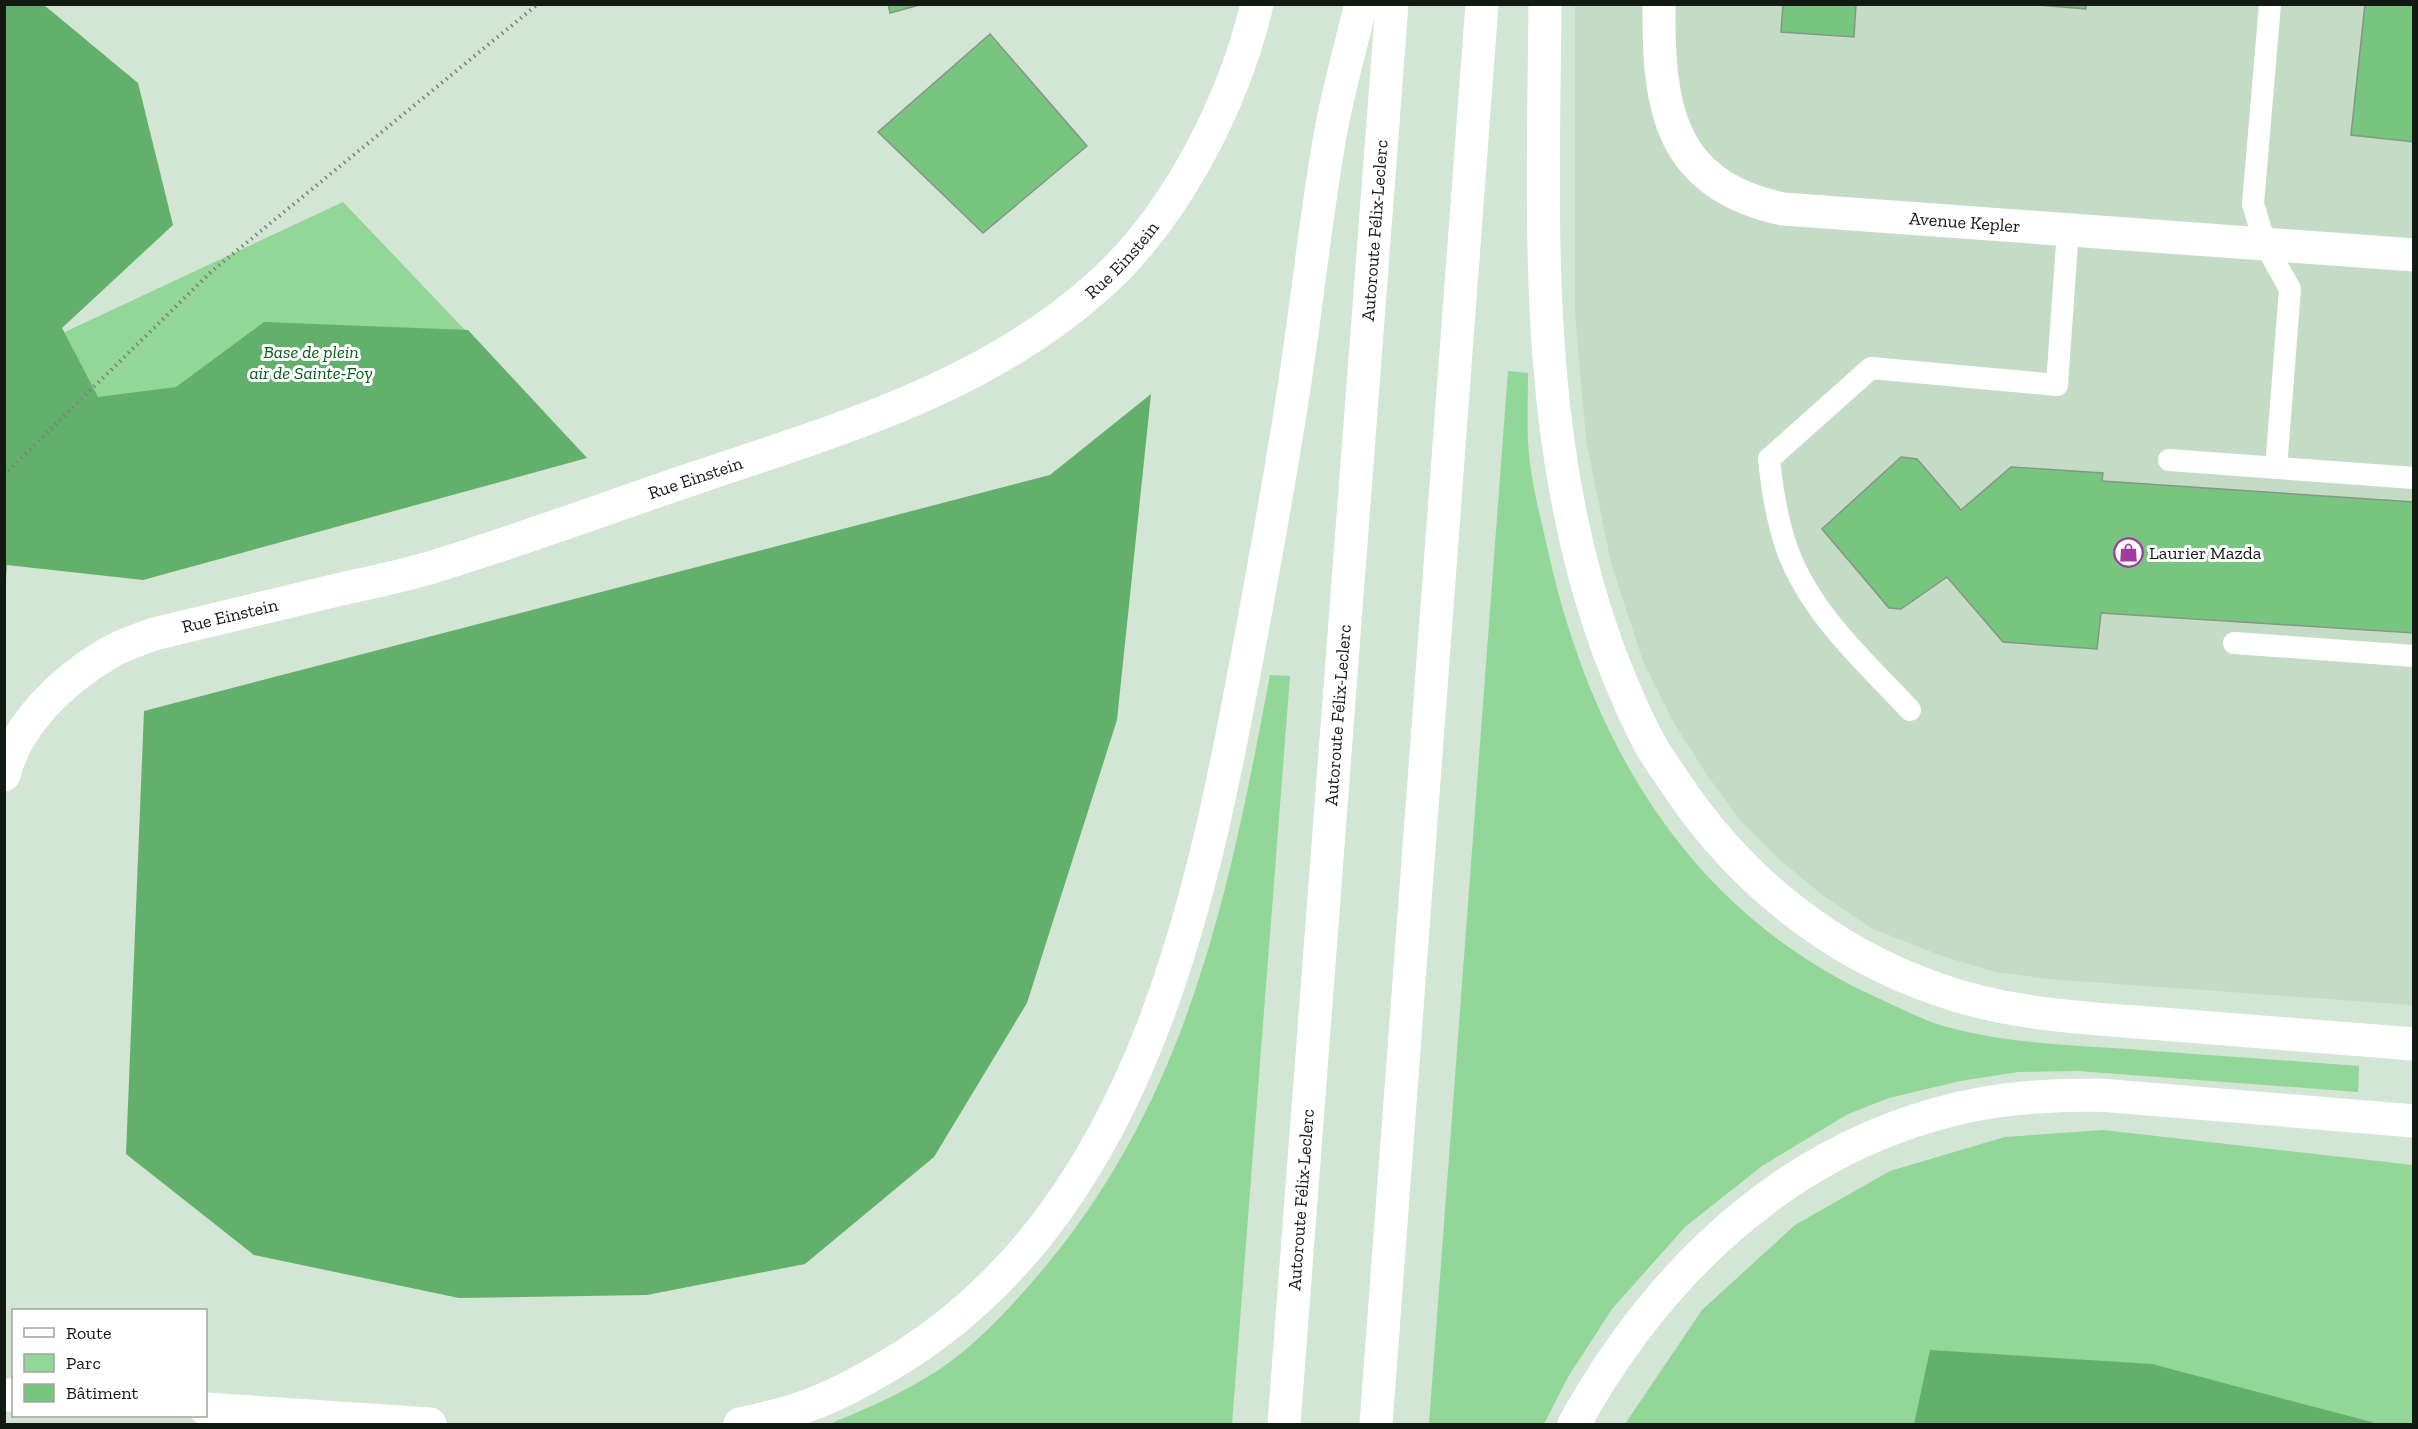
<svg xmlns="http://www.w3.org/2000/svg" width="2418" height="1429" viewBox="0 0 2418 1429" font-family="'Zilla Slab',serif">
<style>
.built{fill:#c4dbc5}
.green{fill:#92d698}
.forest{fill:#63b06c}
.building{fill:#77c57f;stroke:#869687;stroke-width:1.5}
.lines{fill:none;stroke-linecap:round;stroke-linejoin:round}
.path{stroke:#788478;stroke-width:4;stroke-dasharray:1.5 4.5;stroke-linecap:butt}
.lane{stroke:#fff;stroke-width:22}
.street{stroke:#fff;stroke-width:33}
.highway{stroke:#fff;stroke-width:33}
.labels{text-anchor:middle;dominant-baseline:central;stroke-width:6;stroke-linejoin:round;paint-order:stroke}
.street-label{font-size:18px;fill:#131913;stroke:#fff}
.park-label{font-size:18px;font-style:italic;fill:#015d1c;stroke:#fff}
.poi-label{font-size:18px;fill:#131913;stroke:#fff;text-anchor:start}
</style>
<rect width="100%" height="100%" fill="#d3e5d4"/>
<path class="built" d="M1575,5H2413V1005L2048,979L1996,972L1942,956L1871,928L1821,894L1778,858L1740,820L1705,772L1675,725L1643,661L1611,563L1586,439L1575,312Z"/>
<g class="green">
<path d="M343,202L587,458L189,513L5,360Z"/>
<path d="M1508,371L1528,373C1528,396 1527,419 1528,442C1530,477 1539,512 1547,546C1589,742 1690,914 1878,998C1900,1008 1924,1021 1947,1027C2006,1043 2067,1045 2127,1049C2204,1055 2282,1060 2359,1066L2358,1092L2078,1071L2018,1072L1960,1081L1889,1098L1848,1114L1762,1166L1685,1227L1612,1309L1568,1377L1544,1424H1429Z"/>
<path d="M1270,675L1290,676L1232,1424H829C867,1409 905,1392 940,1369C978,1343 1009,1309 1039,1274C1188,1100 1229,893 1270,675Z"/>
<path d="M2103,1130L2413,1165V1424H1625L1702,1310L1795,1225L1890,1171L2005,1137Z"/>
</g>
<g class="forest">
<path d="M5,4L44,5L138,83L173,225L62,328L98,397L176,387L264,322L468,330L587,458L143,580L7,565L5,591Z"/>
<path d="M1151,394L1117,720L1027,1003L934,1157L805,1264L647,1295L459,1298L254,1255L126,1154L144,711L1050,475Z"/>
<path d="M1930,1350L2152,1364L2379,1424H1914Z"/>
</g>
<g class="building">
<path d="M888,4H923L890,13Z"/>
<path d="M1783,4H1856L1854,37L1781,32Z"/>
<path d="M2025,4H2086V9Z"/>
<path d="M2365,4H2414V142L2351,135Z"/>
<path d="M990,34L1087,146L983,233L878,132Z"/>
<path d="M1901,457L1917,459L1961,510L2011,467L2103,473L2102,481L2414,502V633L2101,613L2097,649L2003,642L1947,577L1901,609L1889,608L1822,529Z"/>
</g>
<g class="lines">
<path class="path" d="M4,475L212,271L538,4"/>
<g class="lane">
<path d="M2270,4L2253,204L2265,244L2290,289L2276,468"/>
<path d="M2169,460L2414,478"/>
<path d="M2234,643L2414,656"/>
<path d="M1910,710C1865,662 1810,613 1787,549C1777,520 1772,489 1769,459L1871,368L2057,385L2068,230"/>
</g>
<g class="street">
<path id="s1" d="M1659,4C1658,106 1668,185 1783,209L2414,255"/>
<path id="s2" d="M4,775C17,723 62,681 107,654C121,645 138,640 154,634C215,619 276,605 337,590C368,583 399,577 429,568C521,540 612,506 704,475C843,428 983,388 1096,288C1174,220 1233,105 1257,4"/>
</g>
<g class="highway">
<path d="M1545,4C1543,222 1532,442 1608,649C1621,683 1634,715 1651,746C1659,760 1669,773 1678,787C1741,880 1830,952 1937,989C2009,1015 2086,1018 2162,1024C2246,1031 2330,1037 2414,1044"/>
<path d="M4,1395H14"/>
<path d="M206,1409L430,1424"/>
<path d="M740,1424C764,1419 789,1413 812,1404C845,1392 877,1373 907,1354C1146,1199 1204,891 1252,631C1269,539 1286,447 1299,354C1310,278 1318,200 1332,125C1340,85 1351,45 1361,4"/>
<path id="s3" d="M1284,1424L1392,4"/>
<path d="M1376,1424L1482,4"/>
<path d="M1574,1424C1658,1273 1786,1148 1960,1108C2006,1097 2053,1095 2100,1095L2414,1121"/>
</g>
</g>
<defs>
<symbol id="shop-ring" viewBox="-11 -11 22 22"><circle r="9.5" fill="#fff" stroke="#9f3ca2" stroke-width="1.5"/><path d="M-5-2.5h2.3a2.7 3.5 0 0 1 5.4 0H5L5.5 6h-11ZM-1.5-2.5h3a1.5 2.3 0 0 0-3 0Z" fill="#9f3ca2"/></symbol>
</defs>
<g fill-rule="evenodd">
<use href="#shop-ring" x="2112" y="536" width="33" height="33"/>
</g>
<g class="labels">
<g class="street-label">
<text stroke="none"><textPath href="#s1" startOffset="450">Avenue Kepler</textPath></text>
<text stroke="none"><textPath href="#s3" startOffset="1197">Autoroute Félix-Leclerc</textPath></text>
<text stroke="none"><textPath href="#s2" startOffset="1263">Rue Einstein</textPath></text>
<text stroke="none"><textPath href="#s2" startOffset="778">Rue Einstein</textPath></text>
<text stroke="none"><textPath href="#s2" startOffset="292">Rue Einstein</textPath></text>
<text stroke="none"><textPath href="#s3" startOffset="711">Autoroute Félix-Leclerc</textPath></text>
<text stroke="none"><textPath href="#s3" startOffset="225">Autoroute Félix-Leclerc</textPath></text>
</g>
<g class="park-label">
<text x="311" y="352">Base de plein<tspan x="311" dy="21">air de Sainte-Foy</tspan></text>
</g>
<g class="poi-label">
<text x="2149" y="553">Laurier Mazda</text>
</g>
</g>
<rect width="2418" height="1429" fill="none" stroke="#131913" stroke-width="12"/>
<rect x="12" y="1309" width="195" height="108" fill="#ffffff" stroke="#a1a3a1" stroke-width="1.5"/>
<rect x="24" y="1328" width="30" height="9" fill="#ffffff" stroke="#a1a3a1" stroke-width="1.5"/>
<text x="66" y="1339" font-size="18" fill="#131913">Route</text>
<rect x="24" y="1354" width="30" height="18" fill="#92d698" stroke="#a1a3a1" stroke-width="1.5"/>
<text x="66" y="1369" font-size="18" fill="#131913">Parc</text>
<rect x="24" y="1384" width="30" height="18" fill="#77c57f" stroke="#a1a3a1" stroke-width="1.5"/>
<text x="66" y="1399" font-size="18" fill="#131913">Bâtiment</text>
</svg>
